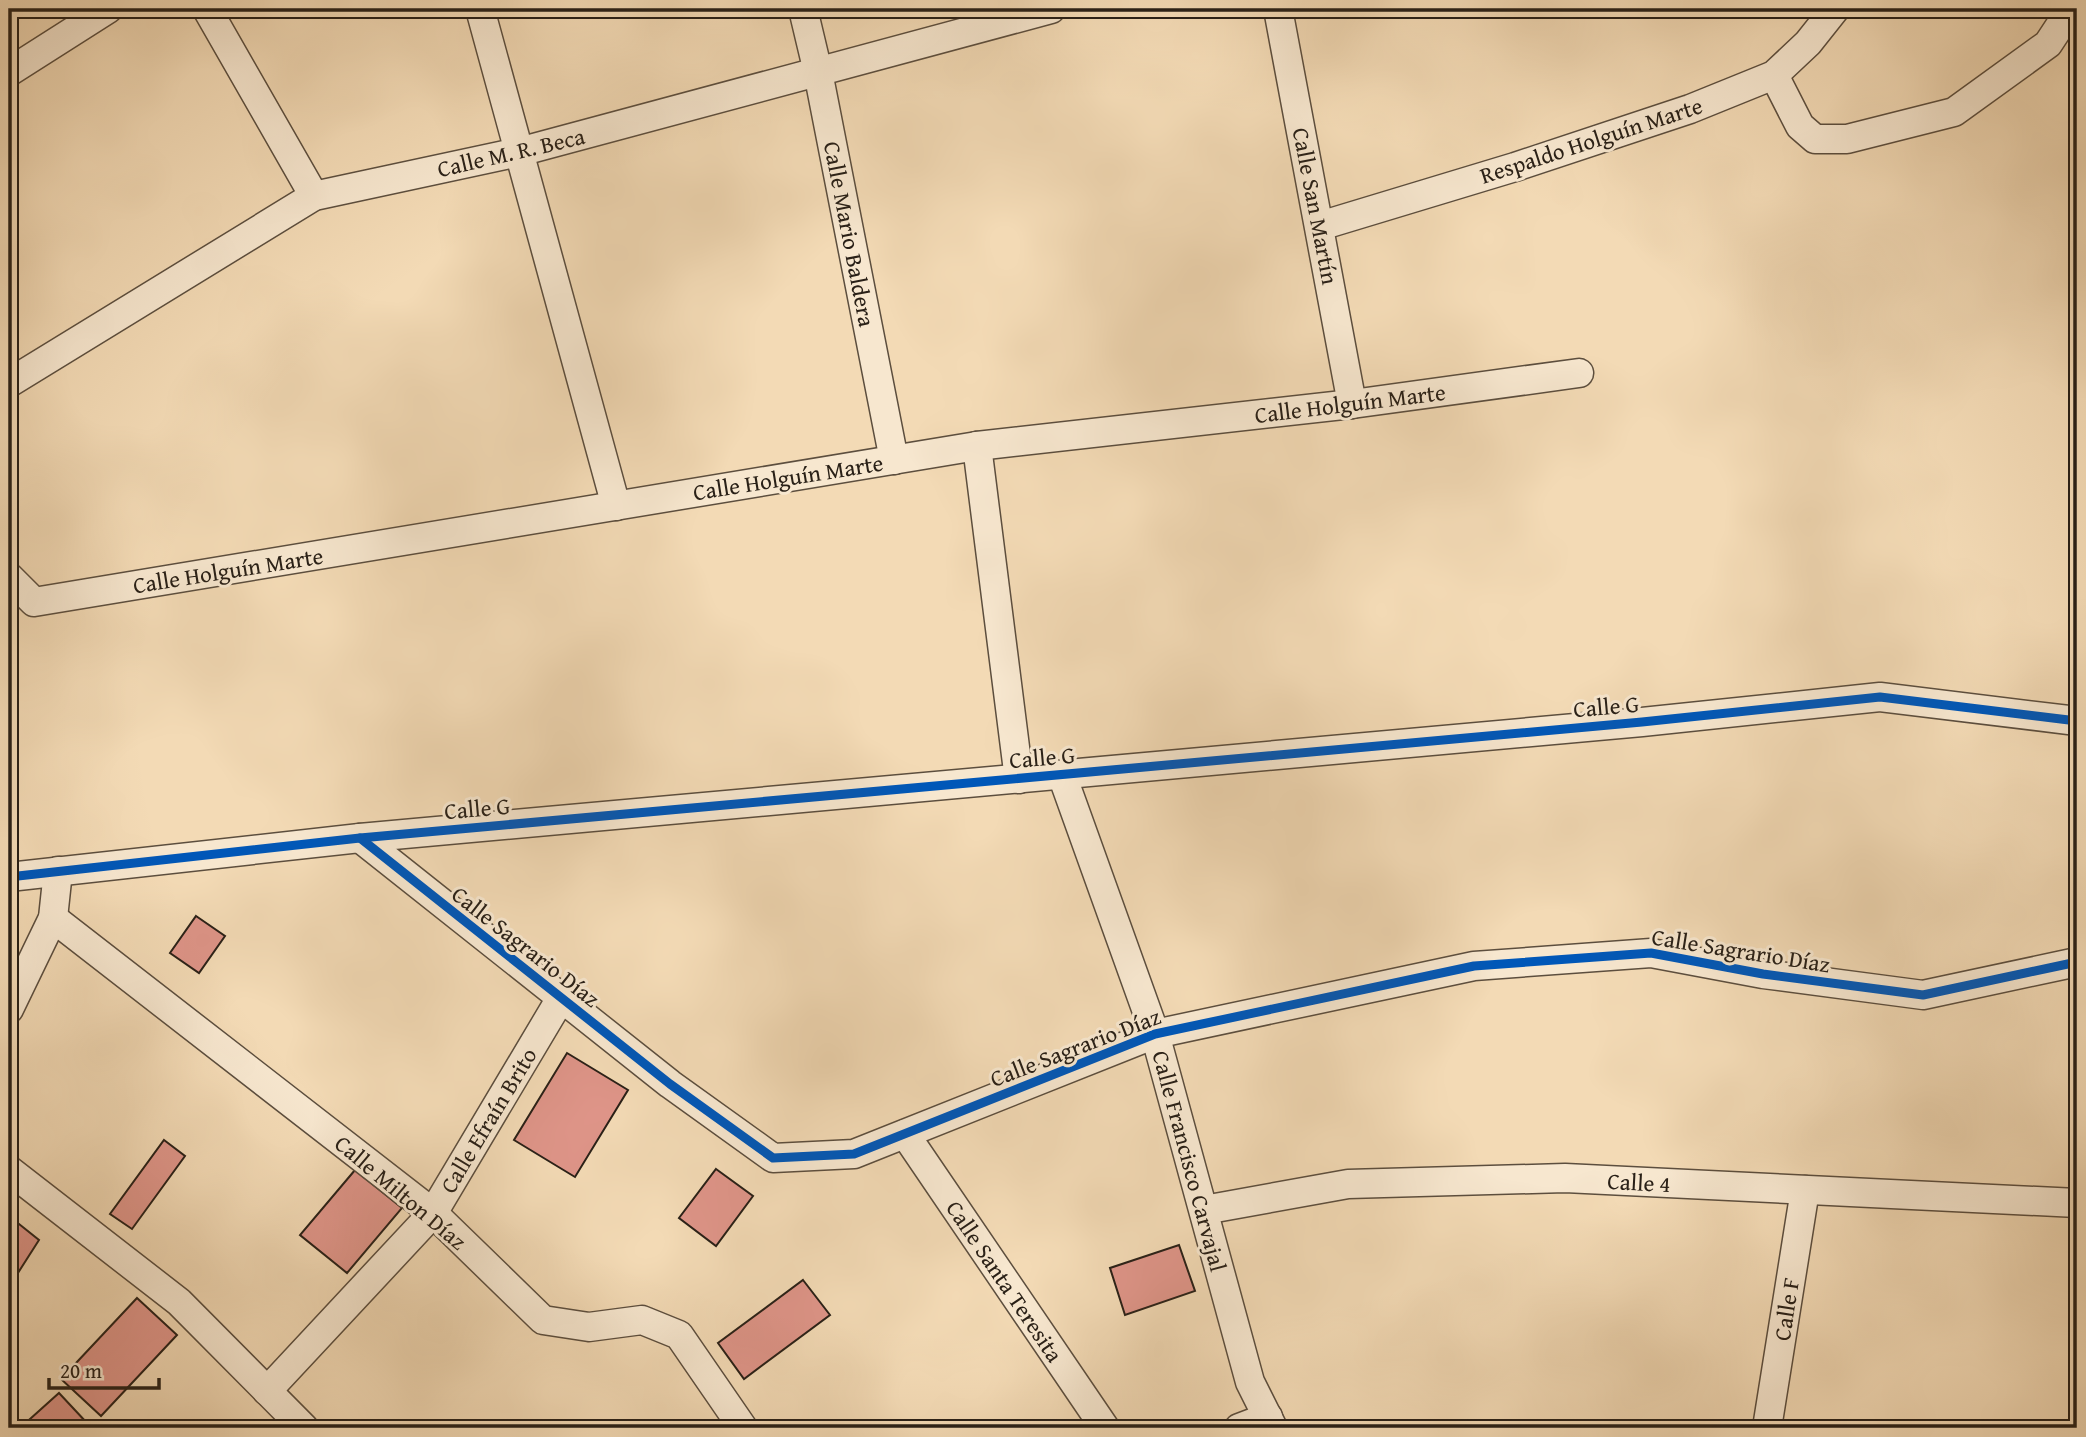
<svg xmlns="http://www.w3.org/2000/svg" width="2086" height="1437" viewBox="0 0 2086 1437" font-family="'Gentium Book Plus',serif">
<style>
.building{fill:#df9589;stroke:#292017;stroke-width:2}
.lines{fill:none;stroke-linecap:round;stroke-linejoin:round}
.street-casing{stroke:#5c4e3e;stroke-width:31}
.street{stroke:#f7e7cf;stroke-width:28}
.cycleway-casing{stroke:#f7e7cf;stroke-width:13}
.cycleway{stroke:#0057b8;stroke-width:9}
.labels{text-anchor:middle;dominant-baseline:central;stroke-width:6;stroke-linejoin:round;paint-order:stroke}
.street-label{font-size:23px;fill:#292017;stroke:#f7e7cf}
</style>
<rect width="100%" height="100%" fill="#f3dab5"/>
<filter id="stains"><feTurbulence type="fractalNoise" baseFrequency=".00286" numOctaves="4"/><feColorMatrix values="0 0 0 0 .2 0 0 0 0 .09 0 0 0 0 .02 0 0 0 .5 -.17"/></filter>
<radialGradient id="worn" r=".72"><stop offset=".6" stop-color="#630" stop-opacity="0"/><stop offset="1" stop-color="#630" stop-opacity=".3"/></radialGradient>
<g class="building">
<path d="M196,916L225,936L199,973L170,953Z"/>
<path d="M567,1053L628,1090L575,1177L514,1140Z"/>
<path d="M164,1140L185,1156L132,1229L110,1214Z"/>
<path d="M716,1169L753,1196L716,1246L679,1218Z"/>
<path d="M355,1170L402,1208L347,1273L300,1235Z"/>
<path d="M9,1216L39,1240L9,1287Z"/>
<path d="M1179,1245L1195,1291L1125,1315L1110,1268Z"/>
<path d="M803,1280L830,1315L744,1379L718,1343Z"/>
<path d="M137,1298L177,1335L101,1416L61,1379Z"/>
<path d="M59,1393L87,1423L81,1428H20Z"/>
</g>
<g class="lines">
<defs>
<g id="street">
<path d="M207,9L314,196"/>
<path d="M480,9L616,506"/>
<path d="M803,9L818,72L894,460"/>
<path d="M1278,9L1352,404"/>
<path d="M9,72L108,9"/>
<path d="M1774,75L1800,126L1815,139H1847L1954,112L2048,44L2071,9"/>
<path d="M1320,226L1515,167L1690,109L1774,75L1808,43L1835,9"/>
<path d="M9,383L314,196L519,152L1051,9"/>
<path d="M977,446L1019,779"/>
<path d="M9,577L34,602L977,446L1352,404L1579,373"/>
<path d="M1062,775L1155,1034L1250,1382L1273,1428"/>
<path d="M360,838L670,1084L773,1158L854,1154L1155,1034L1474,966L1651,953L1763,974L1923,995L2077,962"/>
<path d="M9,877L360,838L1642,722L1880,697L2077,721"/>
<path d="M53,918L433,1213L543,1320L589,1327L642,1320L679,1335L743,1428"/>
<path d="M9,1009L53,918L58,871"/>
<path d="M905,1134L1105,1428"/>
<path d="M9,1170L179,1302L304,1428"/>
<path d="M1204,1210L1348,1184L1565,1178L2077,1203"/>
<path d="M267,1391L433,1213L561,998"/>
<path d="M1239,1428L1268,1417"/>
<path d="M1767,1428L1805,1190"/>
</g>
</defs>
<use href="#street" class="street-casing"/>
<use href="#street" class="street"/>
<defs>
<g id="cycleway">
<path d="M360,838L670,1084L773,1158L854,1154L1155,1034L1474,966L1651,953L1763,974L1923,995L2077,962"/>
<path d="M9,877L360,838L1642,722L1880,697L2077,721"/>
</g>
</defs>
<use href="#cycleway" class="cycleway-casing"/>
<use href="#cycleway" class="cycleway"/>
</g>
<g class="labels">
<g class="street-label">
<text transform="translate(1591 140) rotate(-18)">Respaldo Holguín Marte</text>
<text transform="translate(511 152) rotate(-13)">Calle M. R. Beca</text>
<text transform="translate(1316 206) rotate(79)">Calle San Martín</text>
<text transform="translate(850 234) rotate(79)">Calle Mario Baldera</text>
<text transform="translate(1350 403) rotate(-7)">Calle Holguín Marte</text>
<text transform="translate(788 477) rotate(-9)">Calle Holguín Marte</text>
<text transform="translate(228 570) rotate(-9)">Calle Holguín Marte</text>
<text transform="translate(1606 706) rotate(-5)">Calle G</text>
<text transform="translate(1042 757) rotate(-5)">Calle G</text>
<text transform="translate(477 808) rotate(-5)">Calle G</text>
<text transform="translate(526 946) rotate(38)">Calle Sagrario Díaz</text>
<text transform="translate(1741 950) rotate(9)">Calle Sagrario Díaz</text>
<text transform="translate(1075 1047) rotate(-21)">Calle Sagrario Díaz</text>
<text transform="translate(488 1120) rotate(-59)">Calle Efraín Brito</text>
<text transform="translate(1190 1161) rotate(75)">Calle Francisco Carvajal</text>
<text transform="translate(1639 1182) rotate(3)">Calle 4</text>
<text transform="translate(401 1192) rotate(40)">Calle Milton Díaz</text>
<text transform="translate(1005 1281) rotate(56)">Calle Santa Teresita</text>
<text transform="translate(1786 1309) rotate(-81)">Calle F</text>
</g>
</g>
<rect width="2086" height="1437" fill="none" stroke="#f3dab5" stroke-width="35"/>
<rect x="10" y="10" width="2065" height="1416" fill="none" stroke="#292017" stroke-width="3.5"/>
<rect x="18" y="18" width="2051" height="1402" fill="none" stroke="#292017" stroke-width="2"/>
<path d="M49 1378v10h110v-10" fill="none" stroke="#292017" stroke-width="3.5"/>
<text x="60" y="1378" font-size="21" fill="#292017" stroke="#f7e7cf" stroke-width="5" paint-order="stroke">20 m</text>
<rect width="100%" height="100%" filter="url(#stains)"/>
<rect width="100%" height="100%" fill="url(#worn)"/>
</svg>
